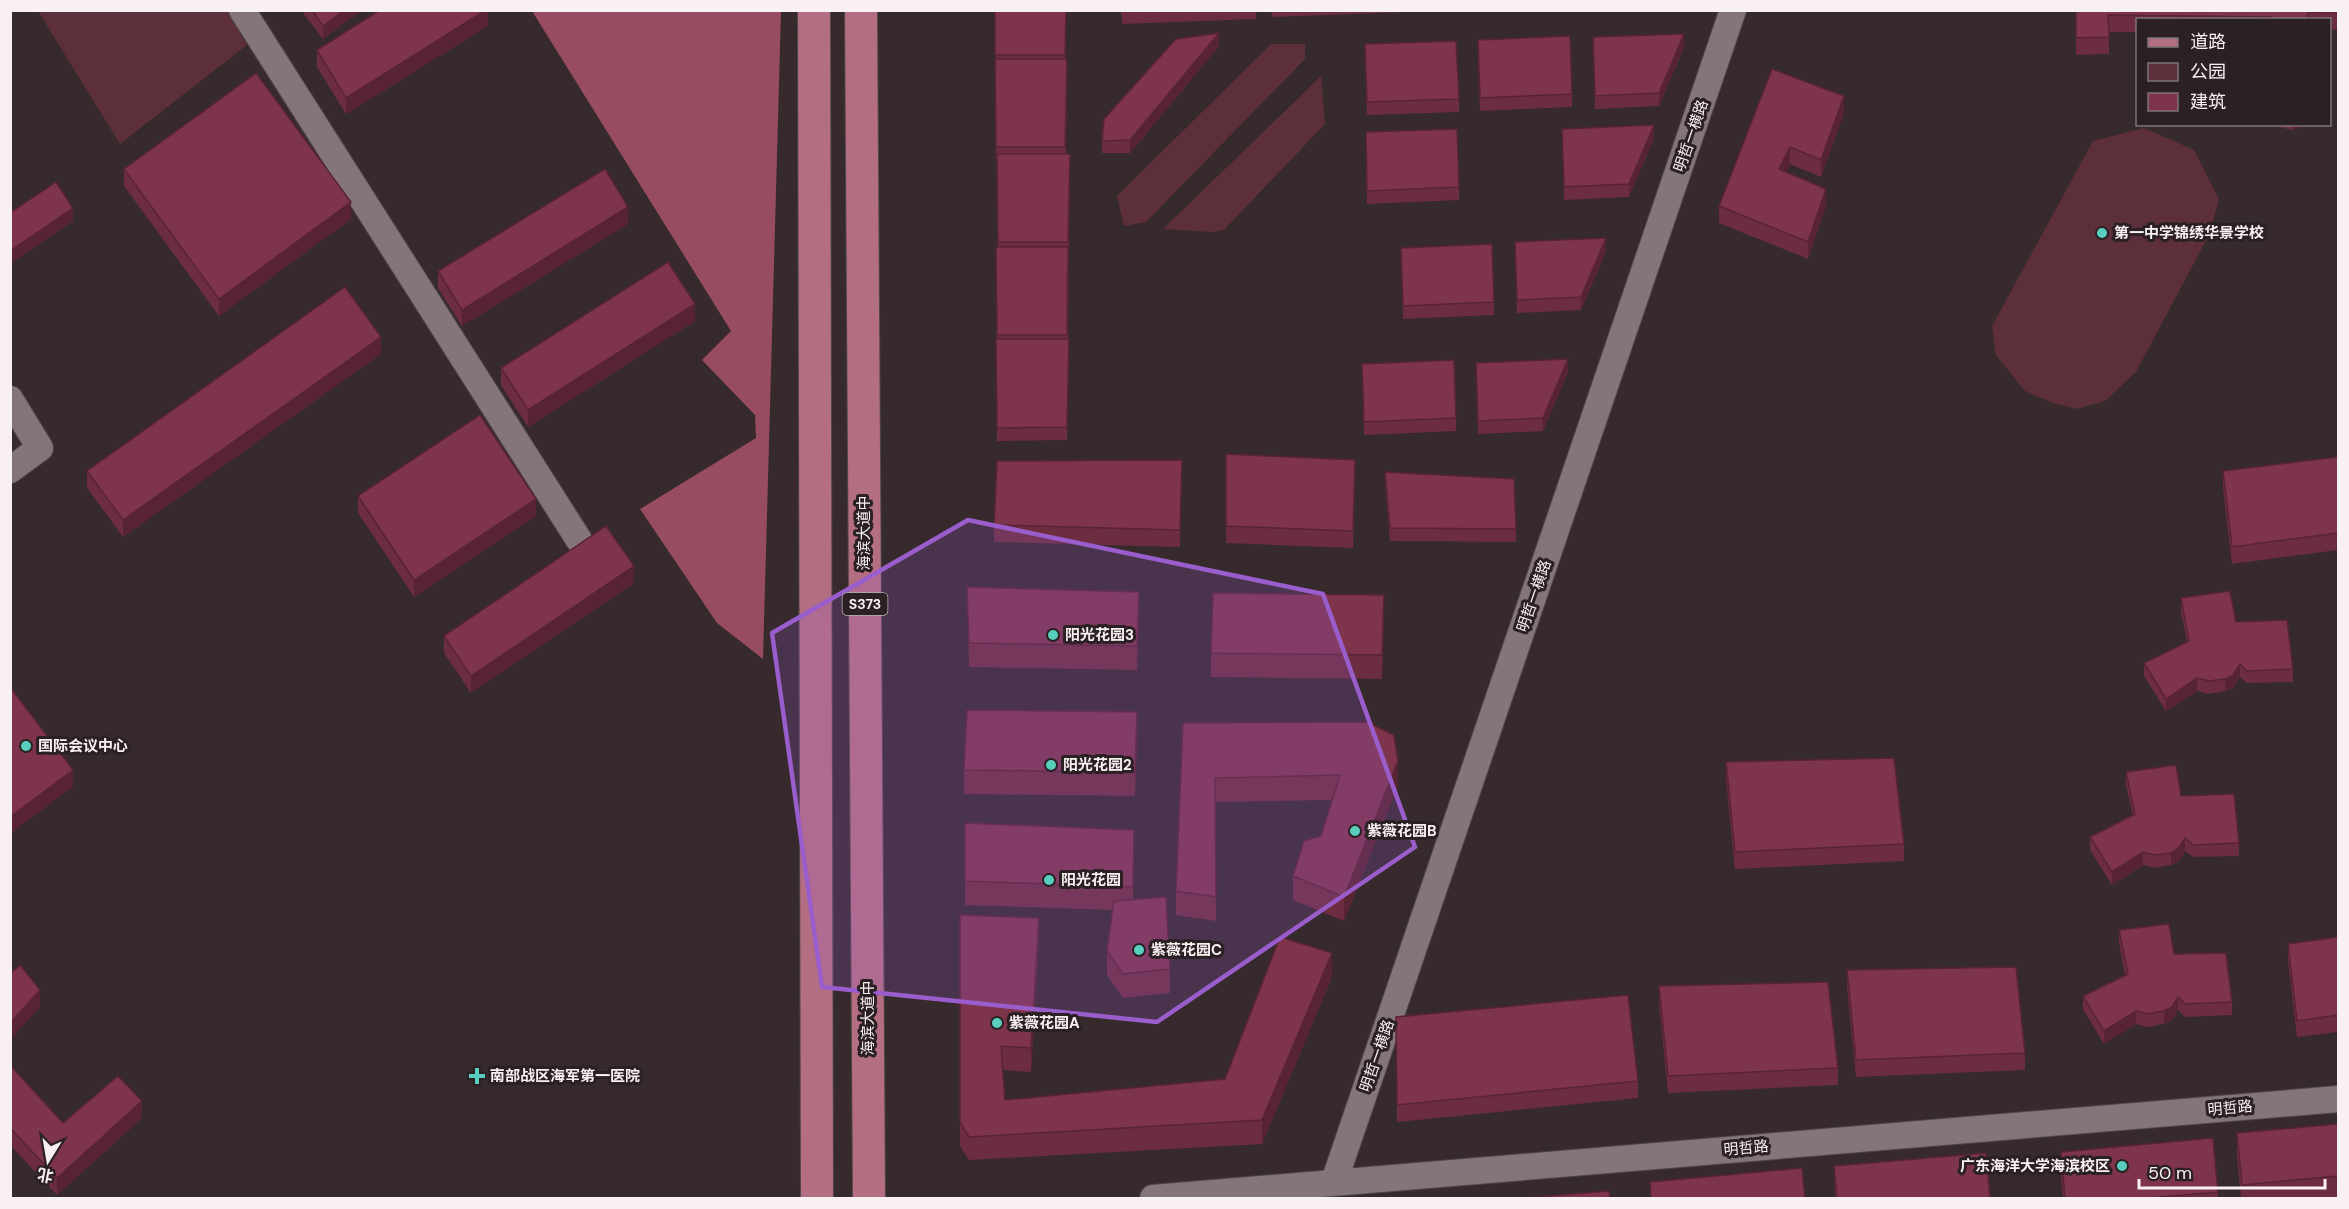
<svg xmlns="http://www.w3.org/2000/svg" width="2349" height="1209" viewBox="0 0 2349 1209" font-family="'DM Sans','Noto Sans SC',sans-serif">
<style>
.green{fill:#5c2f3b}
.forest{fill:#984c62}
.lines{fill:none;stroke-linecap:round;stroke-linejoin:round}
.minor-casing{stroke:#52474a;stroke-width:28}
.major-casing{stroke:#52474a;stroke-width:34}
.minor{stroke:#837578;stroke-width:26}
.major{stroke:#b46e82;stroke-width:32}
.wall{fill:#6c2d40}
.shaded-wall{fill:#582434}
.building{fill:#7e344b;stroke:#582434;stroke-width:1.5}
.marked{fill:#9a5dcc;fill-opacity:0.2;stroke:#9a5dcc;stroke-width:4.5;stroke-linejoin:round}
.poi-dot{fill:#59cebe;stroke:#2b2023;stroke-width:2}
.labels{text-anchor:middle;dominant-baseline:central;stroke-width:6;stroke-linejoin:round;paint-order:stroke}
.shield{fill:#2b2023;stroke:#bab2b4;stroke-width:1.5}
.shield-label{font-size:14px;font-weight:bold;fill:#f8f0f2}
.street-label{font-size:15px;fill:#f8f0f2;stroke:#2b2023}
.poi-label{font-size:15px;font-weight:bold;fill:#f8f0f2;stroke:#2b2023;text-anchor:start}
</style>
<rect width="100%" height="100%" fill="#362a2d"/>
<g class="green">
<path d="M38,11H227L247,45L120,144Z"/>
<path d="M1271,44H1305V59L1146,222L1124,226L1117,196Z"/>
<path d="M1321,76L1325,124L1224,230L1212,232L1163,229Z"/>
<path d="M2144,128L2194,150L2219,199L2210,233L2136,372L2105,401L2077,409L2053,403L2025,391L1996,355L1992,326L2093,141Z"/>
</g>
<path class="forest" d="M532,11H781L763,659L717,623L640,509L756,438L755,415L702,360L731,331Z"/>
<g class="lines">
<defs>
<g id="minor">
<path d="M242,10L579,540"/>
<path d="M10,399L40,448L10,470"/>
<path d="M1334,1182L1733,10"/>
<path d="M1153,1198L2338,1099"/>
</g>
<g id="major">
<path d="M814,10L817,1198"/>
<path d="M861,10L869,1198"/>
</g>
</defs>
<use href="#minor" class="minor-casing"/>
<use href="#major" class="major-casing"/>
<use href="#minor" class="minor"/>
<use href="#major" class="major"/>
</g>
<g class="wall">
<path d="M304,10H362L323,39L304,14Z"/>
<path d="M488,10V26L346,114L317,67V50Z"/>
<path d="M995,10H1066L1065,59L1067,72L1066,154H1070L1067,440L997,441L996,247H998L997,160H996Z"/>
<path d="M1121,10H1256V19L1122,24Z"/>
<path d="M1271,10H1406V12L1272,17Z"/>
<path d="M2076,10H2338V30L2330,29V20H2138V32H2109V54L2076,55Z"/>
<path d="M1593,37L1684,47L1659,106L1595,109Z"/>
<path d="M1219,46L1130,153H1102V141Z"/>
<path d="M1478,53L1572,94V107L1480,111Z"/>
<path d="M1365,57L1459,99V112L1367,115Z"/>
<path d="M1772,69L1844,113L1821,177L1790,164L1786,172L1826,206L1808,259L1719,223V206Z"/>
<path d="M2274,124H2310L2293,130L2275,126Z"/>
<path d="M1562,129L1654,138L1629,197L1564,200Z"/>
<path d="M1366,145L1459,187V200L1367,204Z"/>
<path d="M124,169L351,219L219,316L124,186Z"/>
<path d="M628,224L462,326L438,288V271Z"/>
<path d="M1515,242L1606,251L1581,310L1517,313Z"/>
<path d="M1401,261L1494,302V315L1403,319Z"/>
<path d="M695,321L528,427L501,385V368Z"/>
<path d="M381,354L123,537L87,488V471Z"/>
<path d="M1476,363L1568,372L1543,431L1478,434Z"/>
<path d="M1362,364L1456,418V431L1364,435Z"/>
<path d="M1226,454L1355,477L1353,548L1226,543Z"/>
<path d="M2338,457V550L2232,564L2223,488V471Z"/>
<path d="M1182,460L1180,547L994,542V525Z"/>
<path d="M1385,472L1516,529V542L1390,541L1385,485Z"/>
<path d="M358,496L536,516L414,597L358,513Z"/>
<path d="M634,583L471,693L444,653V636Z"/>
<path d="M967,587L1139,616L1137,670L969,667Z"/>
<path d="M2181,598L2293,669V682L2247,683L2240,677L2233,688L2225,691L2209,694L2197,691L2166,711L2144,676V663L2187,642L2181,611Z"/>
<path d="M1384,619L1382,679L1211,677V653Z"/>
<path d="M1183,723L1398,785L1344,921L1293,900V876L1321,836L1333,800L1215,802L1216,921L1176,915V891Z"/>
<path d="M1137,736L1135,796L964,794V770Z"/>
<path d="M1726,762L1904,844V861L1735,869L1726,779Z"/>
<path d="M2126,772L2181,796L2239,843V856L2193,857L2185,851L2179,861L2171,865L2155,868L2143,865L2112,885L2090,850V837L2133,816L2126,785Z"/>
<path d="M965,823L1134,854L1133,900L1170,969V993L1123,998L1107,975V951L1113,910L965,905Z"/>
<path d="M960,915L1039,942L1031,1072L1003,1070L1005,1100L1225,1079L1332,977L1262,1144L969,1160L960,1146Z"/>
<path d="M2119,930L2174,954L2232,1002V1015L2185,1017L2178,1010L2172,1020L2164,1024L2148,1027L2136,1024L2104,1044L2083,1009V996L2125,975L2119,943Z"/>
<path d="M2338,937V1032L2297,1037L2288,960V944Z"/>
<path d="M1847,970L2025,1053V1070L1856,1077L1847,987Z"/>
<path d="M1659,986L1838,1068V1085L1668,1093L1659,1003Z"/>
<path d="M1396,1017L1638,1081V1098L1397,1122Z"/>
<path d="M10,1065L63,1123L142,1118L57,1195L10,1145Z"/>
<path d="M2338,1124V1198H2241L2237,1157V1133Z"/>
<path d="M2061,1152L2218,1192V1198H2063L2061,1176Z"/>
<path d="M1834,1166L1990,1198H1835Z"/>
</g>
<g class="shaded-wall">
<path d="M344,10H362L323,39V26Z"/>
<path d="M486,10H488V26L346,114V98Z"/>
<path d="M1219,33V46L1130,153V140Z"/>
<path d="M1684,34V47L1659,106V93Z"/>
<path d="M1844,96V113L1821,177V160Z"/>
<path d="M2293,124H2310L2293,130Z"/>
<path d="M1654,125V138L1629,197V184Z"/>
<path d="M1790,147V164L1779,186V169Z"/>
<path d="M1826,189V206L1808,259V242Z"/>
<path d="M351,202V219L219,316V299Z"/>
<path d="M628,207V224L462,326V310Z"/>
<path d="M73,208V221L10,264V251Z"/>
<path d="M1606,238V251L1581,310V297Z"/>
<path d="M695,304V321L528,427V410Z"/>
<path d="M381,337V354L123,537V520Z"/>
<path d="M1568,359V372L1543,431V418Z"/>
<path d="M536,499V516L414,597V580Z"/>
<path d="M634,566V583L471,693V676Z"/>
<path d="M1139,592V616L1137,670V646Z"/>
<path d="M1384,595V619L1382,679V655Z"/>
<path d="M2240,664V677L2233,688L2225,691V679Z"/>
<path d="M2197,678V691L2166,711V699Z"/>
<path d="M1137,712V736L1135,796V772Z"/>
<path d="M1398,761V785L1344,921V897Z"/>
<path d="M73,770V787L10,834V817Z"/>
<path d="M1134,830V854L1133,911V887Z"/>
<path d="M2185,838V851L2179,861L2171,865V853Z"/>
<path d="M2143,852V865L2112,885V872Z"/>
<path d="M1039,918V942L1031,1072V1048Z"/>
<path d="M1332,953V977L1262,1144V1120Z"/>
<path d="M40,990V1007L10,1040V1023Z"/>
<path d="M2178,997V1010L2172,1020L2164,1024V1011Z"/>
<path d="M2136,1011V1024L2104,1044V1031Z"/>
<path d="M142,1101V1118L57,1195V1178Z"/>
</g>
<g class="building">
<path d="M312,10H344L323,26Z"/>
<path d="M380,10H486L346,98L317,50Z"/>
<path d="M995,10H1066L1065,55H995Z"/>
<path d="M1122,10H1147L1122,11Z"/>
<path d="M2076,10H2338V13L2308,12V20H2272V17L2108,15L2109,37L2076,38Z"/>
<path d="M1219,33L1130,140L1102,141L1104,119L1176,39Z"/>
<path d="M1684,34L1659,93L1595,96L1593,37Z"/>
<path d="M1570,36L1572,94L1480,98L1478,40Z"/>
<path d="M1456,41L1459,99L1367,102L1365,44Z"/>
<path d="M995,59H1067L1065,147H996Z"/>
<path d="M1772,69L1844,96L1821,160L1790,147L1779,169L1826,189L1808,242L1719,206Z"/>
<path d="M256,73L351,202L219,299L124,169Z"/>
<path d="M1654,125L1629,184L1564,187L1562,129Z"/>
<path d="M1457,129L1459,187L1367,191L1366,132Z"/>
<path d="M997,154H1070L1068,242H998Z"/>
<path d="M605,169L628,207L462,310L438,271Z"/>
<path d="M56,182L73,208L10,251V213Z"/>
<path d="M1606,238L1581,297L1517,300L1515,242Z"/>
<path d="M1492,244L1494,302L1403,306L1401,248Z"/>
<path d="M996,247H1068L1067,335H997Z"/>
<path d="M668,262L695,304L528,410L501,368Z"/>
<path d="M345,287L381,337L123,520L87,471Z"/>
<path d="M996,339H1069L1067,427L997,428Z"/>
<path d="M1568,359L1543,418L1478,421L1476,363Z"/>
<path d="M1454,360L1456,418L1364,422L1362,364Z"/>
<path d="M480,415L536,499L414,580L358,496Z"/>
<path d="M1226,454L1355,460L1353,531L1226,526Z"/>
<path d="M2338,457V533L2232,547L2223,471Z"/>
<path d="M1182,460L1180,530L994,525L997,461Z"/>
<path d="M1385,472L1514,479L1516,529L1390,528Z"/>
<path d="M606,526L634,566L471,676L444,636Z"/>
<path d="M967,587L1139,592L1137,646L969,643Z"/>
<path d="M2230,591L2236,622L2287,620L2293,669L2247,671L2240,664L2233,675L2225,679L2209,681L2197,678L2166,699L2144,663L2189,641L2181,598Z"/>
<path d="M1213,593L1384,595L1382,655L1211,653Z"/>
<path d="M10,687L73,770L10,817Z"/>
<path d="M967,710L1137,712L1135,772L964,770Z"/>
<path d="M1367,722L1394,735L1398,761L1344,897L1293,876L1304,841L1321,836L1340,775L1215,778L1216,897L1176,891L1183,723Z"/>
<path d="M1894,758L1904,844L1735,852L1726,762Z"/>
<path d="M2176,765L2181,796L2234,794L2239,843L2193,845L2185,838L2179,848L2171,853L2155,855L2143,852L2112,872L2090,837L2135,814L2126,772Z"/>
<path d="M965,823L1134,830L1133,887L965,881Z"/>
<path d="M1166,897L1170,969L1123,974L1107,951L1114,901Z"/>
<path d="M960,915L1039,918L1031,1048L1001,1046L1005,1100L1225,1079L1280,937L1332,953L1262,1120L969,1137L960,1122Z"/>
<path d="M2169,924L2174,954L2226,953L2232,1002L2185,1004L2178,997L2172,1007L2164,1011L2148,1014L2136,1011L2104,1031L2083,996L2128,974L2119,930Z"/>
<path d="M2338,937V1015L2297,1021L2288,944Z"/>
<path d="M20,965L40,990L10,1023V974Z"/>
<path d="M2016,967L2025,1053L1856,1060L1847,970Z"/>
<path d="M1828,982L1838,1068L1668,1076L1659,986Z"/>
<path d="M1628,995L1638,1081L1397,1105L1396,1017Z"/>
<path d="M10,1065L63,1123L118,1076L142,1101L57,1178L10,1128Z"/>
<path d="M2338,1124V1176L2242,1185L2237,1133Z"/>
<path d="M2213,1138L2218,1192L2150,1198H2065L2061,1152Z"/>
<path d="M1986,1153L1990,1198H1837L1834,1166Z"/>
<path d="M1802,1168L1805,1198H1651L1650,1182Z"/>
<path d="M1609,1191L1610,1198H1523Z"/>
</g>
<path class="marked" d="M968,520L1323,594L1415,847L1157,1022L822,987L772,633Z"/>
<g class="poi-dot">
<circle cx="2102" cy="233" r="6"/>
<circle cx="1053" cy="635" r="6"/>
<circle cx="26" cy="746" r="6"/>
<circle cx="1051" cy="765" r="6"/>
<circle cx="1355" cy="831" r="6"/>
<circle cx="1049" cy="880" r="6"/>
<circle cx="1139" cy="950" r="6"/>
<circle cx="997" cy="1023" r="6"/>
<path d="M474 1067h6v6h6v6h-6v6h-6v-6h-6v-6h6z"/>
<circle cx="2122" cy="1166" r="6"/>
</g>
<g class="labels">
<rect class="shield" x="842.5" y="593" width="45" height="22" rx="4.5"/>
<g class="shield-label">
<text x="865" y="604">S373</text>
</g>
<g class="street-label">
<text transform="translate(1691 136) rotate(-71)">明哲一横路</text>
<text transform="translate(864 533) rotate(-90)">海滨大道中</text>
<text transform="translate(1534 596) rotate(-71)">明哲一横路</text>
<text transform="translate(868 1018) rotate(-90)">海滨大道中</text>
<text transform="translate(1377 1056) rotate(-71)">明哲一横路</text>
<text transform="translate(2230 1108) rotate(-5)">明哲路</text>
<text transform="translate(1746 1148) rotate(-5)">明哲路</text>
</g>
<g class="poi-label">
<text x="2114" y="233">第一中学锦绣华景学校</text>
<text x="1065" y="635">阳光花园3</text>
<text x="38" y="746">国际会议中心</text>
<text x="1063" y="765">阳光花园2</text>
<text x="1367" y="831">紫薇花园B</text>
<text x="1061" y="880">阳光花园</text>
<text x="1151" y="950">紫薇花园C</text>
<text x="1009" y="1023">紫薇花园A</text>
<text x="490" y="1076">南部战区海军第一医院</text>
<text x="2110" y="1166" text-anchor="end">广东海洋大学海滨校区</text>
</g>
</g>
<rect width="2349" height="1209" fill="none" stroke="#f8f0f2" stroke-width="24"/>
<rect x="2136" y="18" width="195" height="108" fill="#2b2023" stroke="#7d7376" stroke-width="1.5"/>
<rect x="2148" y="38" width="30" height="9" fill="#b46e82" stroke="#7d7376" stroke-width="1.5"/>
<text x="2190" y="48" font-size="18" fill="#f8f0f2">道路</text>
<rect x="2148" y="63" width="30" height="18" fill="#5c2f3b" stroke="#7d7376" stroke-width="1.5"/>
<text x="2190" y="78" font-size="18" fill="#f8f0f2">公园</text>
<rect x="2148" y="93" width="30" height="18" fill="#7e344b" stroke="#7d7376" stroke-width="1.5"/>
<text x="2190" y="108" font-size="18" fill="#f8f0f2">建筑</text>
<g transform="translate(48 1161) rotate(191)" stroke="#2b2023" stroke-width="4.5" paint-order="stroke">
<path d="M0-4.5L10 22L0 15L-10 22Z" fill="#f8f0f2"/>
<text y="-9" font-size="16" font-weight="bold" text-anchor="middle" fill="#f8f0f2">北</text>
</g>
<path d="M2139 1179v9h186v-9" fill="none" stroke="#f8f0f2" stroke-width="3"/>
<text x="2148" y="1179" font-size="18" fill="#f8f0f2" stroke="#2b2023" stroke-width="4.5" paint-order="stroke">50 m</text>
</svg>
